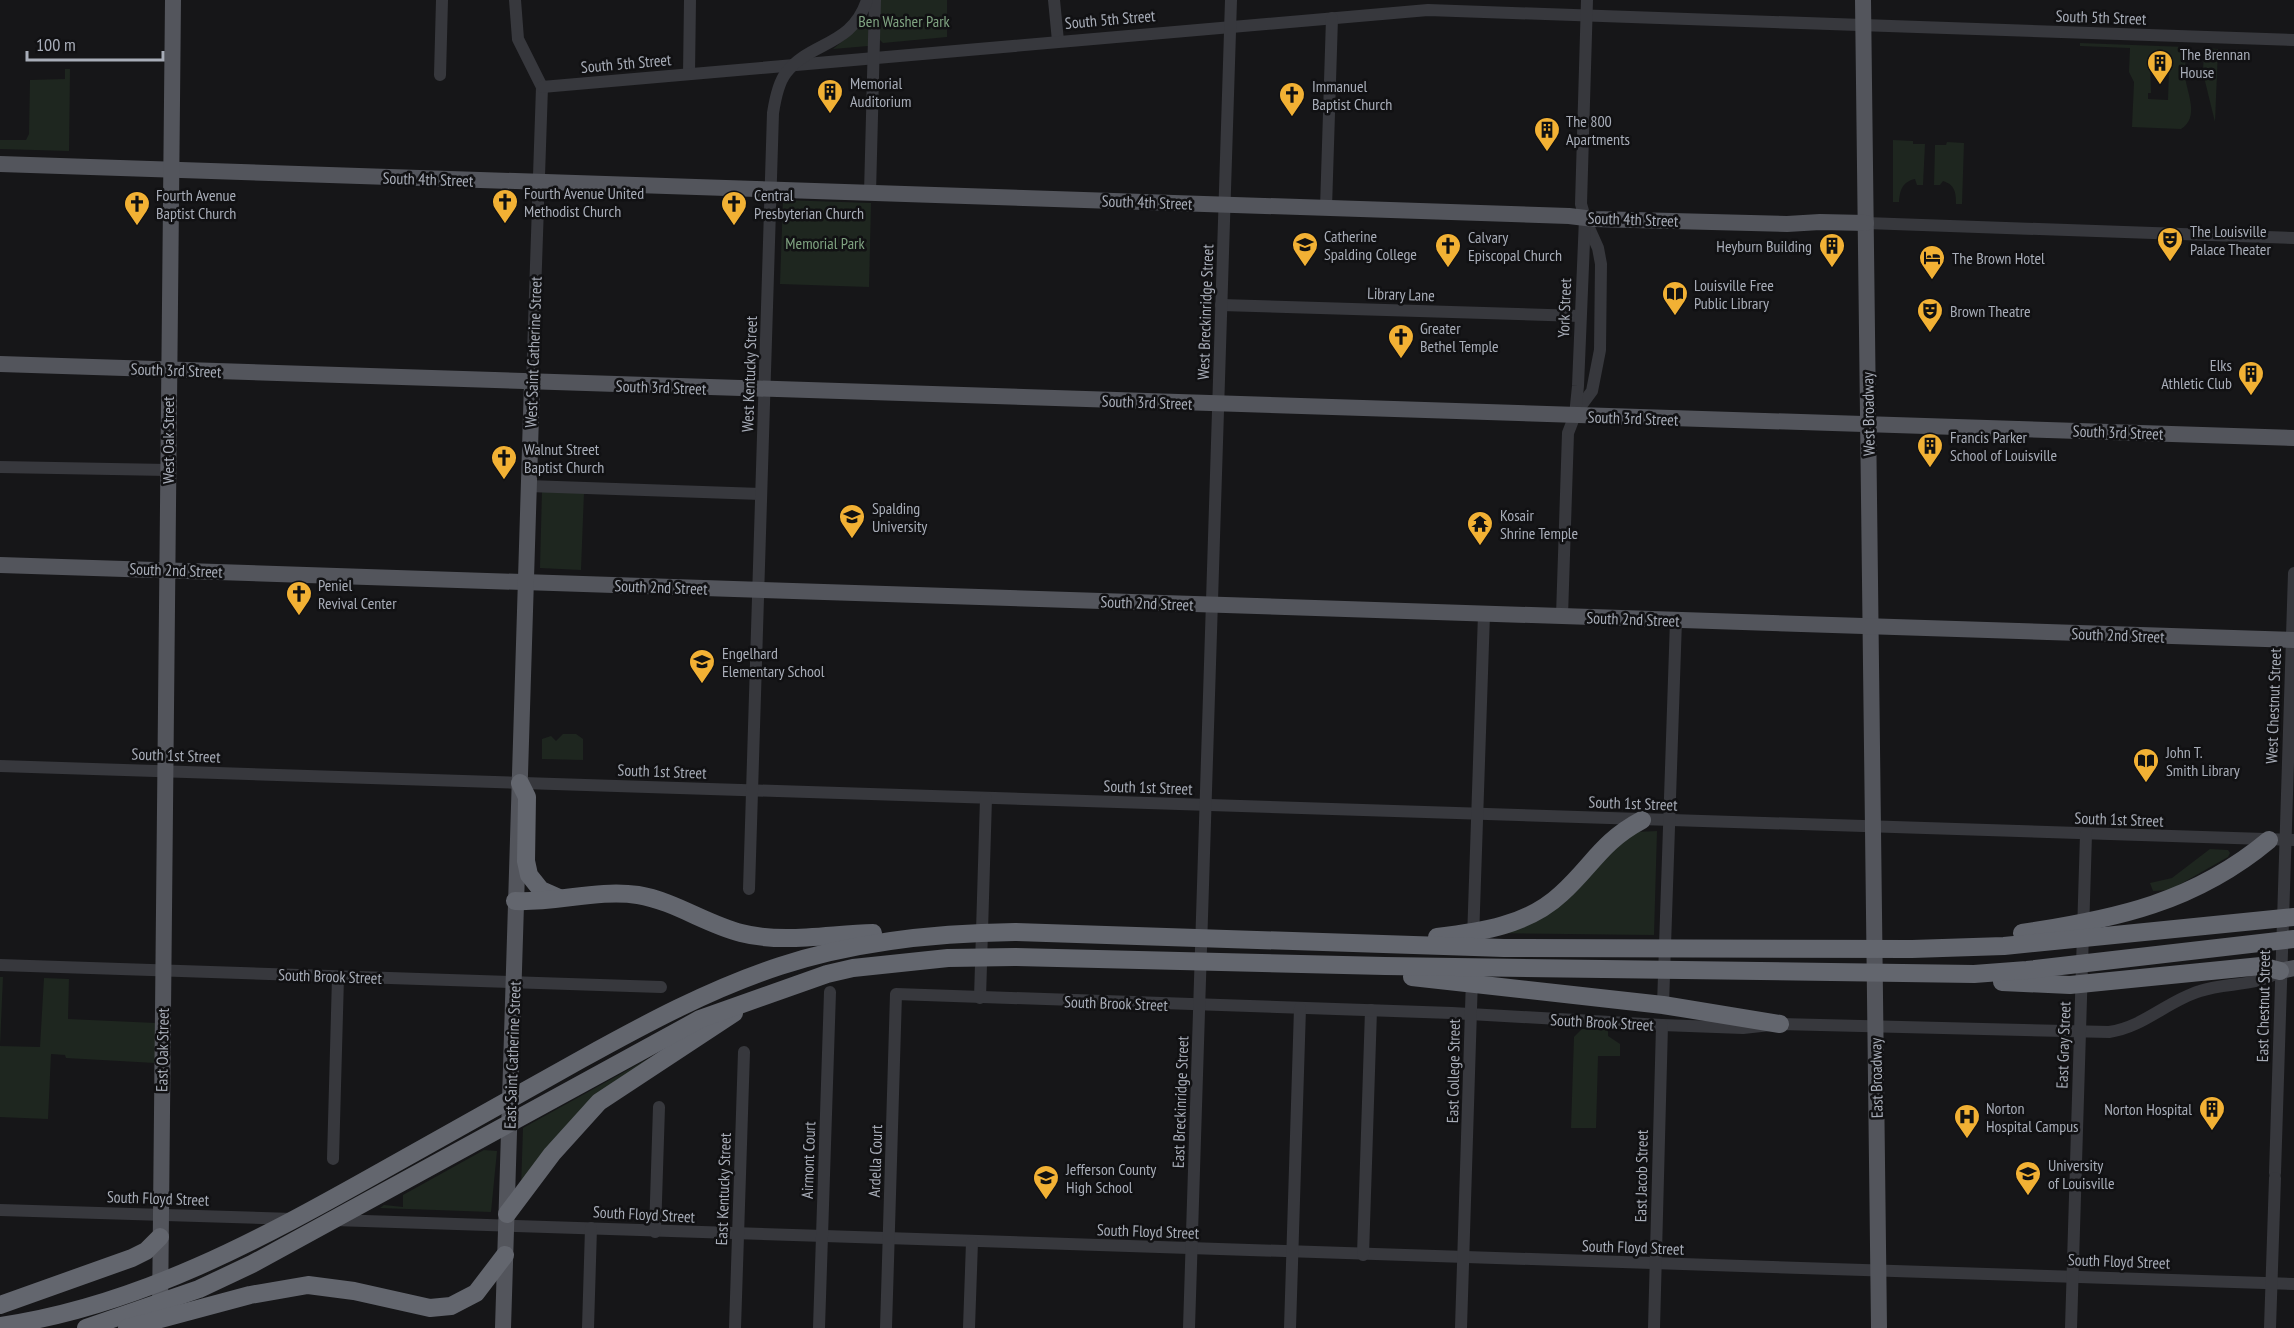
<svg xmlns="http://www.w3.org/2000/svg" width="2294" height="1328" viewBox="0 0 2294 1328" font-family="'PT Sans Narrow',sans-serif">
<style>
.green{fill:#1e261f;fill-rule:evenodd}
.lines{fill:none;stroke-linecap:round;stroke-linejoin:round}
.minor{stroke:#37383d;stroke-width:12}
.major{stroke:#53555c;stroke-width:16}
.highway{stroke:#63666e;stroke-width:18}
.labels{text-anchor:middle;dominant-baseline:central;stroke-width:5;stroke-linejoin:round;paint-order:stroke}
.street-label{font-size:16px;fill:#a8adb8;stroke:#111113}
.park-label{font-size:16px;fill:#7fa381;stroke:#111113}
.poi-label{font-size:16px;fill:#a8adb8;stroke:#111113;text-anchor:start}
</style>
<rect width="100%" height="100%" fill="#161618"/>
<g class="green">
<path d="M880,0H947V37L883,43L880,40Z"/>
<path d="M862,21L869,23L868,46L833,49L849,36Z"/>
<path d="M2080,43L2186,47C2186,57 2185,67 2185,76C2187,94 2200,117 2181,129L2132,127L2134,82L2129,72L2130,48L2080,46ZM2150,61L2163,62V69L2169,70L2168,100L2148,99V93H2151Z"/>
<path d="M2204,48L2218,49L2215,122L2203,73Z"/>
<path d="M65,69H70L69,151L0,149V140H26L29,134L30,80L65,79Z"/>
<path d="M1893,140L1913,141V144H1925L1923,185H1917L1915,179C1902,182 1900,190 1899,202H1893Z"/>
<path d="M1947,142L1964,143L1962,204H1956C1956,192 1955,185 1943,181L1940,185H1934L1935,145H1946Z"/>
<path d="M783,200L871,203L869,287L780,284Z"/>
<path d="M542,490L584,492L581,570L540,568Z"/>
<path d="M563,734H576L583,739V760L542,759V739L551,736L556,741Z"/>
<path d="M1657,831L1654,935L1487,933L1502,931L1601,854L1636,832Z"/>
<path d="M2210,849L2228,850L2230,853L2228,857L2170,890L2153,891L2150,883L2172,878Z"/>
<path d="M0,977H3L0,1046L40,1047L44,978L69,979L68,1019L156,1023L155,1063L66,1058L65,1055L51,1054L48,1119L0,1117Z"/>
<path d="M1582,1029L1608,1030V1036L1620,1044V1056H1598L1596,1128H1571L1574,1037Z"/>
<path d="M653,1056L618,1080L521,1188L523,1128Z"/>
<path d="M484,1150L497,1151L491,1212L380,1208L384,1205L403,1207V1195Z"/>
</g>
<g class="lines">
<g class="minor">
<path d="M515,0L518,39L542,87L532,383"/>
<path d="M1054,0L1058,41"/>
<path d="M689,74L690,0"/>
<path d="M440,75L442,0"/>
<path d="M542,87L1428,10L2294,40"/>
<path d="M870,193L875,0"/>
<path d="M1326,208L1332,18"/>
<path d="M1866,223L2294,238"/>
<path d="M1221,305L1580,316"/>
<path d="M1575,414L1592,391L1600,350L1601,264L1598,248L1585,219"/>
<path d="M0,467L168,470"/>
<path d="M528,486L761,494"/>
<path d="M1562,616L1568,433L1575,415L1578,386L1585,218L1581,204L1587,0"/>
<path d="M0,766L2294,840"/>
<path d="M749,889L773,113C775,100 778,83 786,73C810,41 852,47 867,0"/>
<path d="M1473,939L1484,614"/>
<path d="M0,965L661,987"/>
<path d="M980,998L986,798"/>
<path d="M1663,1005L1676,620"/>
<path d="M333,1159L338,977"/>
<path d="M2275,1173L2294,573"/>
<path d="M0,1210L293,1219"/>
<path d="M334,1220L2294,1284"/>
<path d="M655,1232L659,1107"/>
<path d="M1363,1255L1371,1010"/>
<path d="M588,1328L591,1228"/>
<path d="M735,1328L744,1052"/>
<path d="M819,1328L830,992"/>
<path d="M886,1328L896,994L1452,1013L1662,1025L1743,1028L1780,1024L2109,1032C2144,1027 2167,1001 2200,991C2227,982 2256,987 2280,971"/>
<path d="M969,1328L972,1242"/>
<path d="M1189,1328L1231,0"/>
<path d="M1290,1328L1300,1008"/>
<path d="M1461,1328L1472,978"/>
<path d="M1654,1328L1662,1025"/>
<path d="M2071,1328L2086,834"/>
<path d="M2270,1328L2275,1178"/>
</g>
<g class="major">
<path d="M1863,0L1879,1328"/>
<path d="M0,164L1569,216L1594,219L1787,224L1820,222L1866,223"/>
<path d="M0,364L2294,438"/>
<path d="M0,565L2294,640"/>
<path d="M2280,971L2294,968"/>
<path d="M160,1315L173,0"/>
<path d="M503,1328L532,383"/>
</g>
<g class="highway">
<path d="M520,783L527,797L526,861L529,875L541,890L559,898"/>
<path d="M515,901C555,903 598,889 638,895C674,901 706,924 741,933C783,944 830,934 873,933"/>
<path d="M2022,933C2116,919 2195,902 2269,840"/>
<path d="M1437,937C1481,932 1528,925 1561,894C1593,865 1601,842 1642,820"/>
<path d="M1412,977L1663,1005L1780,1024"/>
<path d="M2002,982L2070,985L2261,966L2280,971"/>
<path d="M507,1214L552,1154L599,1102L734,1013"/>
<path d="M0,1305L132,1258L146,1251L160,1237"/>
<path d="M0,1326C139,1306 261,1239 382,1171C448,1134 514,1097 580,1060C645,1024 710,989 780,966C856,941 935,933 1015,932L1504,948L1912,949L2004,946L2294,917"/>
<path d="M86,1328L199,1289L252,1264L700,1019L827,974L853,968L948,958L1015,957L1385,966L1974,974L2027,970L2294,939"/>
<path d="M127,1328L250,1295L308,1285L354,1291L430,1308L451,1306L476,1293L505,1255"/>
</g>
</g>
<defs>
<symbol id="building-pin" viewBox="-11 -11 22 30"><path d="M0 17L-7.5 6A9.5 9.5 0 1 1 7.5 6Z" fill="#f2b134" stroke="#111113"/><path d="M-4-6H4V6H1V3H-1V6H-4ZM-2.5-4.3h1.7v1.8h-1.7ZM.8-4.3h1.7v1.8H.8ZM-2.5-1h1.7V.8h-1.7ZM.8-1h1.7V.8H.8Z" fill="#111"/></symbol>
<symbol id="church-pin" viewBox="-11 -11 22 30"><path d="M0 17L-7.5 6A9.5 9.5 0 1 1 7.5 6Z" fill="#f2b134" stroke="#111113"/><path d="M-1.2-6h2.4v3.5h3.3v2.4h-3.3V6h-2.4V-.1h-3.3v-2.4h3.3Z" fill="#111"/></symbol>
<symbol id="theatre-pin" viewBox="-11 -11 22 30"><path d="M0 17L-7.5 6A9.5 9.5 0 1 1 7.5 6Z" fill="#f2b134" stroke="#111113"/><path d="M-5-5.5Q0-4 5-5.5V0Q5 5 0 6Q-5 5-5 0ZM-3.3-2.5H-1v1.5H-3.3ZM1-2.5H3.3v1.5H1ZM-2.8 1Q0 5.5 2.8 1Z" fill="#111"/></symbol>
<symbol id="school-pin" viewBox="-11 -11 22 30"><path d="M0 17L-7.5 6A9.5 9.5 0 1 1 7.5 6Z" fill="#f2b134" stroke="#111113"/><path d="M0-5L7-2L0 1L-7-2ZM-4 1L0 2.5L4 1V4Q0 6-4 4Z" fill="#111"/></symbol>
<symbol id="hotel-pin" viewBox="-11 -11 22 30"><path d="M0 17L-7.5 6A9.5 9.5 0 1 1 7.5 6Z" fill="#f2b134" stroke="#111113"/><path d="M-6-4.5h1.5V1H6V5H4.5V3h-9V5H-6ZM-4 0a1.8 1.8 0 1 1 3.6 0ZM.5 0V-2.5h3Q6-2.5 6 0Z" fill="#111"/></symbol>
<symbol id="library-pin" viewBox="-11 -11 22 30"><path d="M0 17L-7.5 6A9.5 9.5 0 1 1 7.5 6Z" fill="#f2b134" stroke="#111113"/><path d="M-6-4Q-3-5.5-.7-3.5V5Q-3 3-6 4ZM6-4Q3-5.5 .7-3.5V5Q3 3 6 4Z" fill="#111"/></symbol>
<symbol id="university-pin" viewBox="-11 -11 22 30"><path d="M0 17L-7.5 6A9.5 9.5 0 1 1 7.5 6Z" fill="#f2b134" stroke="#111113"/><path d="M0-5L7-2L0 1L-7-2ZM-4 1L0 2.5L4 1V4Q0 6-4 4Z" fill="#111"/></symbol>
<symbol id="temple-pin" viewBox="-11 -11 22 30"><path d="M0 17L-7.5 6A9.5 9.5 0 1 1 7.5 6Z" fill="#f2b134" stroke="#111113"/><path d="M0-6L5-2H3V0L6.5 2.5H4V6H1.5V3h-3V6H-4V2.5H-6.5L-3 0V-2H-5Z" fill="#111"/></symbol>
<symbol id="hospital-pin" viewBox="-11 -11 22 30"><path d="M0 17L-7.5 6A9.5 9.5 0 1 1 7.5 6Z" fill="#f2b134" stroke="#111113"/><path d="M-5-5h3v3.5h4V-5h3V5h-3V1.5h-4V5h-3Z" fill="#111"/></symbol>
</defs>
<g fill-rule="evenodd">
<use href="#building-pin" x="2145" y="48" width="30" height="40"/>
<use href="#building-pin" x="815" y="77" width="30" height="40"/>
<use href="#church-pin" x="1277" y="80" width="30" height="40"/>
<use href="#building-pin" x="1532" y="115" width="30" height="40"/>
<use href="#church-pin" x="490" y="187" width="30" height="40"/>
<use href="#church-pin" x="122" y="189" width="30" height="40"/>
<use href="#church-pin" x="719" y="189" width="30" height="40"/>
<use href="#theatre-pin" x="2155" y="225" width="30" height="40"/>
<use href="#school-pin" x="1290" y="230" width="30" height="40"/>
<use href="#church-pin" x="1433" y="231" width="30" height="40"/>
<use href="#building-pin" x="1817" y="231" width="30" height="40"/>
<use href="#hotel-pin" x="1917" y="243" width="30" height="40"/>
<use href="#library-pin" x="1660" y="279" width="30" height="40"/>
<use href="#theatre-pin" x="1915" y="296" width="30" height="40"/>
<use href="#church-pin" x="1386" y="322" width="30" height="40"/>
<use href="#building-pin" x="2236" y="359" width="30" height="40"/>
<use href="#building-pin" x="1915" y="431" width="30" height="40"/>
<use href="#church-pin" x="489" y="443" width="30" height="40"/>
<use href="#university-pin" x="837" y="502" width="30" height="40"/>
<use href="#temple-pin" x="1465" y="509" width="30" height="40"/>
<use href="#church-pin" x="284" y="579" width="30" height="40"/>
<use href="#school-pin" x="687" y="647" width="30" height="40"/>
<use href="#library-pin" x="2131" y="746" width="30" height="40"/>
<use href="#building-pin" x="2197" y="1094" width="30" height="40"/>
<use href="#hospital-pin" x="1952" y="1102" width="30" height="40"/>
<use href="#university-pin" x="2013" y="1159" width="30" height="40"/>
<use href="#school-pin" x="1031" y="1163" width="30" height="40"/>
</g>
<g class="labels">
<g class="street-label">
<text transform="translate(2101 17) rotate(2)">South 5th Street</text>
<text transform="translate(1110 19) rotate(-5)">South 5th Street</text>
<text transform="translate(626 63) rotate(-5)">South 5th Street</text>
<text transform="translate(428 179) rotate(2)">South 4th Street</text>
<text transform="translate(1147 202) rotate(2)">South 4th Street</text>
<text transform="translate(1633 219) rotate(2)">South 4th Street</text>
<text transform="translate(1401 294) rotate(2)">Library Lane</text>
<text transform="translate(1564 308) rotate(-88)">York Street</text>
<text transform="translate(1205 312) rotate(-88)">West Breckinridge Street</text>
<text transform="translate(533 352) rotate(-88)">West Saint Catherine Street</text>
<text transform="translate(176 370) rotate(2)">South 3rd Street</text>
<text transform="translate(749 374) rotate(-88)">West Kentucky Street</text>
<text transform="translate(661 387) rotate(2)">South 3rd Street</text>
<text transform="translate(1147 402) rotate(2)">South 3rd Street</text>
<text transform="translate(1868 414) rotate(-91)">West Broadway</text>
<text transform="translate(1633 418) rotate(2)">South 3rd Street</text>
<text transform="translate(2118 432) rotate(2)">South 3rd Street</text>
<text transform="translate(168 440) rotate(-90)">West Oak Street</text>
<text transform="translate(176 570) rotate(2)">South 2nd Street</text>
<text transform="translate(661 587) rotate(2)">South 2nd Street</text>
<text transform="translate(1147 603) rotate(2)">South 2nd Street</text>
<text transform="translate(1633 619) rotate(2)">South 2nd Street</text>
<text transform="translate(2118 635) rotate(2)">South 2nd Street</text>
<text transform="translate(2273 706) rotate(-88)">West Chestnut Street</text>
<text transform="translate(176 755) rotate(2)">South 1st Street</text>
<text transform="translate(662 771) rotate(2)">South 1st Street</text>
<text transform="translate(1148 787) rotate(2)">South 1st Street</text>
<text transform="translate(1633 803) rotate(2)">South 1st Street</text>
<text transform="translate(2119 819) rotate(2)">South 1st Street</text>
<text transform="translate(330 976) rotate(2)">South Brook Street</text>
<text transform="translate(1116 1003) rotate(2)">South Brook Street</text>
<text transform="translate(2263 1006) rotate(-89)">East Chestnut Street</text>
<text transform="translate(1602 1022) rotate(3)">South Brook Street</text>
<text transform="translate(2063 1045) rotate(-88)">East Gray Street</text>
<text transform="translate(162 1050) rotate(-89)">East Oak Street</text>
<text transform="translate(512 1055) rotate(-88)">East Saint Catherine Street</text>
<text transform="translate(1453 1071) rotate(-89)">East College Street</text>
<text transform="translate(1876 1078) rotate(-91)">East Broadway</text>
<text transform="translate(1180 1102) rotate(-88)">East Breckinridge Street</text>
<text transform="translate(808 1160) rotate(-88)">Airmont Court</text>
<text transform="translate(875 1161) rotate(-88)">Ardella Court</text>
<text transform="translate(1641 1176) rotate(-89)">East Jacob Street</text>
<text transform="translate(723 1189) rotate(-88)">East Kentucky Street</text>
<text transform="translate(158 1198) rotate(2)">South Floyd Street</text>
<text transform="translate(644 1214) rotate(3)">South Floyd Street</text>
<text transform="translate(1148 1231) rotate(2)">South Floyd Street</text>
<text transform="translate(1633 1247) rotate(2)">South Floyd Street</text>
<text transform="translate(2119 1261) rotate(2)">South Floyd Street</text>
</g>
<g class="park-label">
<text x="904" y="21">Ben Washer Park</text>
<text x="825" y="243">Memorial Park</text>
</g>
<g class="poi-label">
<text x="2180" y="54">The Brennan<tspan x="2180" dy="18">House</tspan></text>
<text x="850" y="83">Memorial<tspan x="850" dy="18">Auditorium</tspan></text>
<text x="1312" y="86">Immanuel<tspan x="1312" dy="18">Baptist Church</tspan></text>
<text x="1566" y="121">The 800<tspan x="1566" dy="18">Apartments</tspan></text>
<text x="524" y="193">Fourth Avenue United<tspan x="524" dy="18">Methodist Church</tspan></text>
<text x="156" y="195">Fourth Avenue<tspan x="156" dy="18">Baptist Church</tspan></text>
<text x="754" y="195">Central<tspan x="754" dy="18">Presbyterian Church</tspan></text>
<text x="2190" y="231">The Louisville<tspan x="2190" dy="18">Palace Theater</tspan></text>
<text x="1324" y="236">Catherine<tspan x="1324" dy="18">Spalding College</tspan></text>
<text x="1468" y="237">Calvary<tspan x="1468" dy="18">Episcopal Church</tspan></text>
<text x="1812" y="246" text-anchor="end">Heyburn Building</text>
<text x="1952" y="258">The Brown Hotel</text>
<text x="1694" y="285">Louisville Free<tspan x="1694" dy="18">Public Library</tspan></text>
<text x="1950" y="311">Brown Theatre</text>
<text x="1420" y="328">Greater<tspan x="1420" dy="18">Bethel Temple</tspan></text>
<text x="2232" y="365" text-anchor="end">Elks<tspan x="2232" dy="18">Athletic Club</tspan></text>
<text x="1950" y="437">Francis Parker<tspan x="1950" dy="18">School of Louisville</tspan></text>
<text x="524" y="449">Walnut Street<tspan x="524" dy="18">Baptist Church</tspan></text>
<text x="872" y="508">Spalding<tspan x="872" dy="18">University</tspan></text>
<text x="1500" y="515">Kosair<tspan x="1500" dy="18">Shrine Temple</tspan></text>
<text x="318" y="585">Peniel<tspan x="318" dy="18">Revival Center</tspan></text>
<text x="722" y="653">Engelhard<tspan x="722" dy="18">Elementary School</tspan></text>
<text x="2166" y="752">John T.<tspan x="2166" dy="18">Smith Library</tspan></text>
<text x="1986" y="1108">Norton<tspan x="1986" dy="18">Hospital Campus</tspan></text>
<text x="2192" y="1109" text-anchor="end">Norton Hospital</text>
<text x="2048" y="1165">University<tspan x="2048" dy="18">of Louisville</tspan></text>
<text x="1066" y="1169">Jefferson County<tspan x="1066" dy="18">High School</tspan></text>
</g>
</g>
<path d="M27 51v9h136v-9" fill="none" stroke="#a8adb8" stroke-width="3"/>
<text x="36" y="51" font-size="18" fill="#a8adb8" stroke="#111113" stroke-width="4.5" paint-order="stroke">100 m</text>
</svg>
